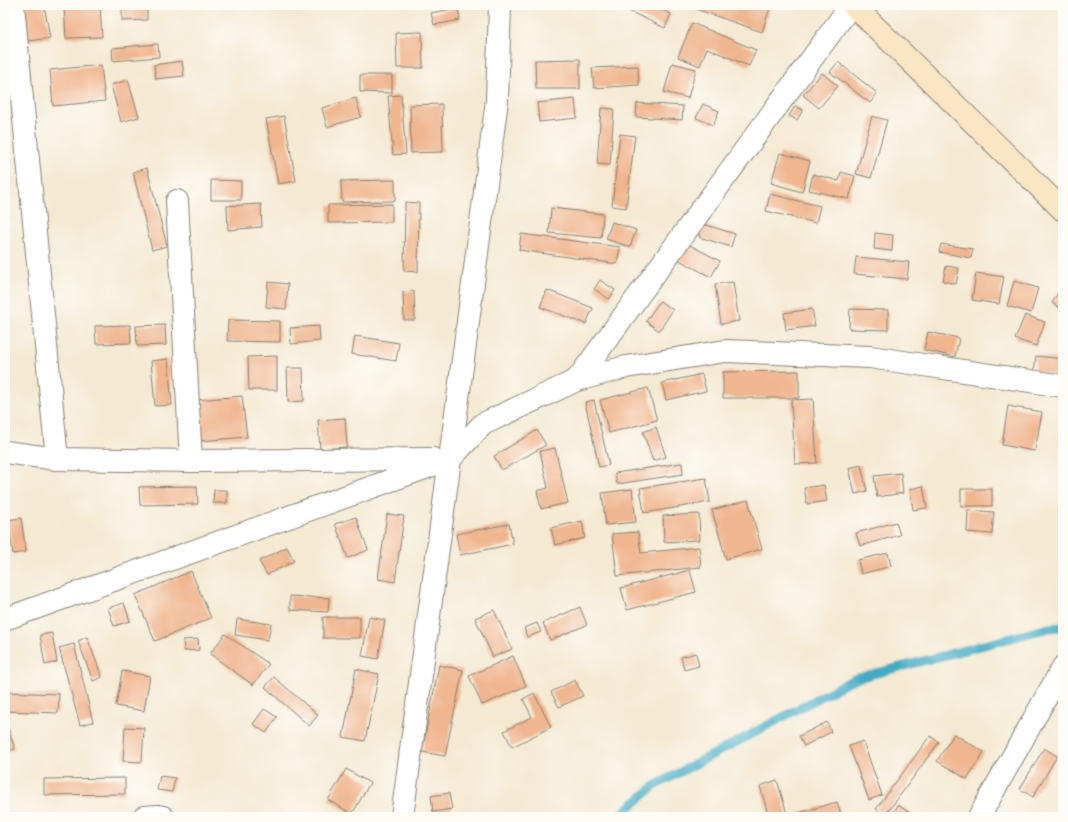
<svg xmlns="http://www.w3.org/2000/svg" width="1068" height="822" viewBox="0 0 1068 822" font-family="Delius,sans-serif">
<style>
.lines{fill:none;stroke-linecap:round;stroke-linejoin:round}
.stream{stroke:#44abc4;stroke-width:9}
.building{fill:#f0b68f}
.street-casing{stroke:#888277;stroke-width:24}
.secondary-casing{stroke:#888277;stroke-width:24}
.street{stroke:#fff;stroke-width:22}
.secondary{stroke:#fbe6c4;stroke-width:22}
</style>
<rect width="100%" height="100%" fill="#fdfcf7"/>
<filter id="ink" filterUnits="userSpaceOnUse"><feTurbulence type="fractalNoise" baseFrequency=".025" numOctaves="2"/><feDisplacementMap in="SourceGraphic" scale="8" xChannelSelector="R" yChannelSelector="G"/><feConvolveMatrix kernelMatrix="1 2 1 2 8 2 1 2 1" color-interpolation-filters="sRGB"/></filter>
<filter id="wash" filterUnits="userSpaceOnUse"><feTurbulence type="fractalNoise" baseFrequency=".012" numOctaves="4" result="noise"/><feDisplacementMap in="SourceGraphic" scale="16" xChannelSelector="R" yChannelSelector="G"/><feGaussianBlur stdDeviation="0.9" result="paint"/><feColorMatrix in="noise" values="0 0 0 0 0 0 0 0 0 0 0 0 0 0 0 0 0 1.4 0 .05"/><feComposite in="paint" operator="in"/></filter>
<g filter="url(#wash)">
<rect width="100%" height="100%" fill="#f4e9d2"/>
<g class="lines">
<path class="stream" d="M617,817L656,785L854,679L1049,628L1063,627"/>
</g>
<g id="blocks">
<g class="building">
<path d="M22,5H44L50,38L28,41Z"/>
<path d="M64,5H100L102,37L66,38Z"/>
<path d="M122,5H147V20L122,21Z"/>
<path d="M616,5H652L671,14L665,28Z"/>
<path d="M698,5H771L762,32L696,9Z"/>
<path d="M458,8L460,20L434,25L431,13Z"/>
<path d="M692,23L756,50L749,66L707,48L700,66L678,57Z"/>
<path d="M422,32L423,68H397L396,33Z"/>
<path d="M158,44L159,57L113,61L112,48Z"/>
<path d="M580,59V89H536L535,60Z"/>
<path d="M182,61L184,76L156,79L154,65Z"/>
<path d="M838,62L877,93L870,103L830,72Z"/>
<path d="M672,63L696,69L688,98L664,92Z"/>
<path d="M101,65L105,101L53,106L50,70Z"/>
<path d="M638,66L639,85L594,88L592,68Z"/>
<path d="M822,73L838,86L819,108L803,95Z"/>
<path d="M360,75H392V93L360,92Z"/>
<path d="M128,80L139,117L121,122L111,85Z"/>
<path d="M401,95L406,154L393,155L388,96Z"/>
<path d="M356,98L361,117L327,127L322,108Z"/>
<path d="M575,99L577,118L539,122L537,103Z"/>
<path d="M637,103L683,106L682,120L636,117Z"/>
<path d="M442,104L443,152L411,153L410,105Z"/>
<path d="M703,104L719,111L713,125L696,118Z"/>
<path d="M795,106L803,110L797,120L789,116Z"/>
<path d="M601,108L614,109L610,165L597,164Z"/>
<path d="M284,116L296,181L278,184L266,119Z"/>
<path d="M872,116L887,120L871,178L856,174Z"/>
<path d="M620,134L635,136L626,208L612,206Z"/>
<path d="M780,153L810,161L802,192L771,183Z"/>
<path d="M147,168L167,246L152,250L133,172Z"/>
<path d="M841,172L855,176L849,199L809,190L813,174L839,181Z"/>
<path d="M211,180L241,181V200H211Z"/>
<path d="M395,180V201L342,202L341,181Z"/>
<path d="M770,194L820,206L816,223L766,211Z"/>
<path d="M405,202L419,203L418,272L404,271Z"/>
<path d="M261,204L262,227L228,230L227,206Z"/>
<path d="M392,204V222L328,223V205Z"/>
<path d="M551,208L603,214L601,238L549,233Z"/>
<path d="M612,222L636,230L630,247L606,239Z"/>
<path d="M703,224L735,234L731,247L699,237Z"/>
<path d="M875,233L893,235L892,251L874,249Z"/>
<path d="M521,234L620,247L617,264L519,250Z"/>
<path d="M688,244L720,261L711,277L679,260Z"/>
<path d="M941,244L973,249L971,258L939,252Z"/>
<path d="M856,257L909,262L907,279L854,274Z"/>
<path d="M946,266L959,268L956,284L943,281Z"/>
<path d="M976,273L1004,277L999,304L972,300Z"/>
<path d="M600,280L615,290L609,299L594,289Z"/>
<path d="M1014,281L1038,288L1031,313L1007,306Z"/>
<path d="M268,282L288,284L286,309L266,307Z"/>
<path d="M733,282L739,321L721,324L715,284Z"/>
<path d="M1063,285V310L1052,303Z"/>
<path d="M547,290L593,308L586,324L540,307Z"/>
<path d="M414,291L415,320H404L403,292Z"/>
<path d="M660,301L673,310L659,331L646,321Z"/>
<path d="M812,309L815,326L786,330L784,313Z"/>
<path d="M850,309L888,310V330L849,329Z"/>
<path d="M1025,315L1045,322L1036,346L1015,339Z"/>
<path d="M228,320L280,321V342L227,341Z"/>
<path d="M130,325L131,343L96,344L95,326Z"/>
<path d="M165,325L166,345L137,346L136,326Z"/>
<path d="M319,326L320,341L291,344L290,328Z"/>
<path d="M928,332L959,338L955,357L924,350Z"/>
<path d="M355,336L399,343L396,361L352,354Z"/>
<path d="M277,356V390H249L248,357Z"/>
<path d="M1036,356L1063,359V375L1034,372Z"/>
<path d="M168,359L172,405L155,406L151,361Z"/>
<path d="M287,368H303L304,401L288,402Z"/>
<path d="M799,371V398H723V372Z"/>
<path d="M702,374L706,391L666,400L662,383Z"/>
<path d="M648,388L657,420L609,433L600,400Z"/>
<path d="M242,396L247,437L200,441L196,400Z"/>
<path d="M813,399L817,463L795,464L791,400Z"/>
<path d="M594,400L609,465L599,467L585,402Z"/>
<path d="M1008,406L1042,412L1035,451L1002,445Z"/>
<path d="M345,418L347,447L320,449L318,420Z"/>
<path d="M656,427L666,457L653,461L643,432Z"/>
<path d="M537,430L546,445L502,470L494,456Z"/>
<path d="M555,448L568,503L541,509L537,491L548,488L540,451Z"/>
<path d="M682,463L683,474L617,484L615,473Z"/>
<path d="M861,465L867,491L855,494L849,468Z"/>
<path d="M901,473L903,493L877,497L874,476Z"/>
<path d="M706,478L710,502L644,513L640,488Z"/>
<path d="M824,485L827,501L807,504L804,488Z"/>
<path d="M197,486L198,504L140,505L139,487Z"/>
<path d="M923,486L927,508L913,510L910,489Z"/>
<path d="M632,489L636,522L606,525L602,493Z"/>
<rect x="961" y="489" width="31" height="17"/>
<path d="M214,490H227V503H213Z"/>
<path d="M748,500L762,549L726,559L712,510Z"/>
<path d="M968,510L994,512L992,534L967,532Z"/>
<path d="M387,514L404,516L395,582L378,579Z"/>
<path d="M699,514L700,540L664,542L663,516Z"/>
<path d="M356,517L368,550L348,558L335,524Z"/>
<path d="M21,518L26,552L13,554L8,520Z"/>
<path d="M582,521L585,538L555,545L551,528Z"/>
<path d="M896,522L900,535L860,546L856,533Z"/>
<path d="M509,524L513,544L460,555L456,534Z"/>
<path d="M638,532L641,553L699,547L701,567L617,576L612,534Z"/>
<path d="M287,547L294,561L267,575L259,561Z"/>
<path d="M888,553L891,566L861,574L858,560Z"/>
<path d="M690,570L696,592L627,610L621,588Z"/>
<path d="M191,571L211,618L155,641L135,595Z"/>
<path d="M290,596L329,598L328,612L290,610Z"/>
<path d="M124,603L130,621L114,626L108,608Z"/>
<path d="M580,607L587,625L550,640L543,623Z"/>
<path d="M494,610L512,649L493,657L475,618Z"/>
<rect x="323" y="617" width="37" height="21"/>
<path d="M369,617L385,620L378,659L362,656Z"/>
<path d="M237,619L271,624L268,640L235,635Z"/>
<path d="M537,623L541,632L527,637L524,628Z"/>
<path d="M52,633L57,662L45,665L40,635Z"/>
<path d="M225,634L269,664L253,685L210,654Z"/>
<path d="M87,637L102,677L93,681L78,641Z"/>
<path d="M198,639L199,650L184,651L183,640Z"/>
<path d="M74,644L93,722L80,725L59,648Z"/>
<path d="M696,653L699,666L684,670L681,657Z"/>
<path d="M513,656L526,686L482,705L469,676Z"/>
<path d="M439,665L463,670L445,756L422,752Z"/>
<path d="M356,669L379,674L365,741L343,737Z"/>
<path d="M122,671L150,676L144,711L116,706Z"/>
<path d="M274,677L318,715L309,726L265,687Z"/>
<path d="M575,680L583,696L559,707L551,692Z"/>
<path d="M5,692L59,694L58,713L5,711Z"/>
<path d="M534,693L551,727L512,747L504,731L532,717L523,699Z"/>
<path d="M264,709L277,717L266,733L253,724Z"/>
<path d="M5,720L15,749L5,752Z"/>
<path d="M827,722L831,732L804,746L799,736Z"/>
<path d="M125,727L144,728L142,762L123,761Z"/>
<path d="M954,734L984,752L967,779L937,761Z"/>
<path d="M930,736L939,742L885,816L876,809Z"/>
<path d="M863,741L882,795L869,800L849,746Z"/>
<path d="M1044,748L1057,756L1033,797L1020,789Z"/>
<path d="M346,769L370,783L352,814L328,800Z"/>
<path d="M160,776L175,778L172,792L157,790Z"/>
<path d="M125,778V794L44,795V779Z"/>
<path d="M777,780L788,817H769L760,786Z"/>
<path d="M449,793L452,809L433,812L431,796Z"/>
<path d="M837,802L842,817H799L798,813Z"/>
<path d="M898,805L912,814L910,817H891Z"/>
</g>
</g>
</g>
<g filter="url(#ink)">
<use href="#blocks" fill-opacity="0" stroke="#888277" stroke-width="1"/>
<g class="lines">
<defs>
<g id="street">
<path d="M13,5L57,459"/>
<path d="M177,201L191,461"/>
<path d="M577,380L851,5"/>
<path d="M5,452L57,459L191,461L433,459"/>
<path d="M5,619L450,459L483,424L577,380L626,367L725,351L870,357L1063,386"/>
<path d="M144,817L158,816L163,817"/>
<path d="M402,817L450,459L497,100L500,5"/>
<path d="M979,817L1063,667"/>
</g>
<path id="secondary" d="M853,5L1063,210"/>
</defs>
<use href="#street" class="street-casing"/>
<use href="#secondary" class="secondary-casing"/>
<use href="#street" class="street"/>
<use href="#secondary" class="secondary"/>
</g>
</g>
<rect width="1068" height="822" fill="none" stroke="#fdfcf7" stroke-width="20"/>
</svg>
